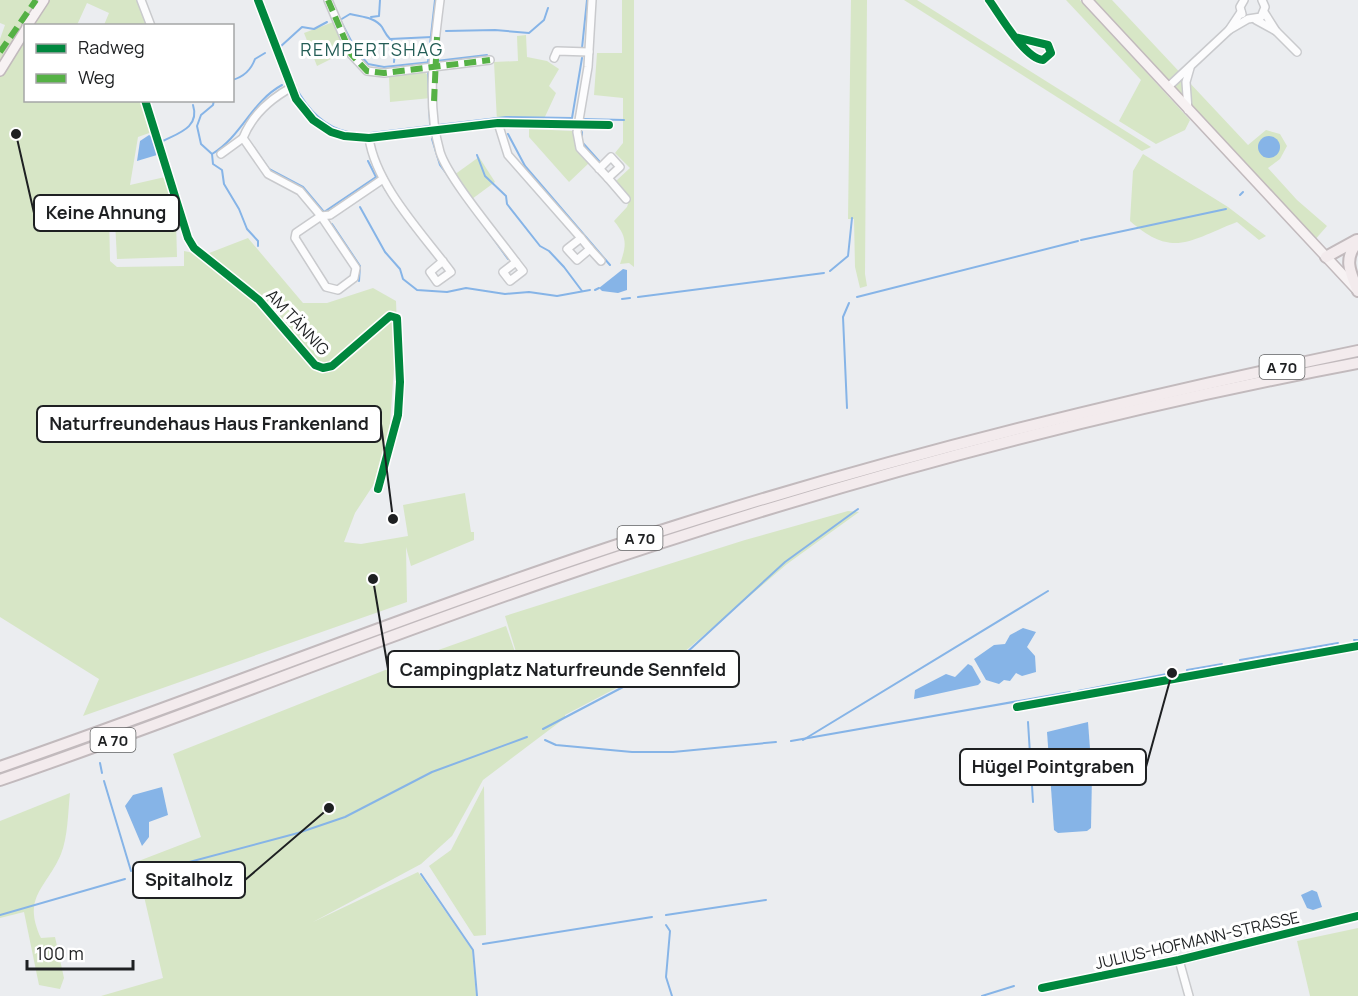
<svg xmlns="http://www.w3.org/2000/svg" width="1358" height="996" viewBox="0 0 1358 996" font-family="Manrope,sans-serif">
<style>
.green{fill:#d7e6c6}
.water{fill:#86b4e7}
.lines{fill:none;stroke-linecap:round;stroke-linejoin:round}
.stream{stroke:#86b4e7;stroke-width:2}
.minor-casing{stroke:#c9cacd;stroke-width:10}
.major-casing{stroke:#c2babd;stroke-width:12}
.highway-casing{stroke:#c2babd;stroke-width:14}
.minor{stroke:#fcfcfd;stroke-width:7}
.major{stroke:#f7f2f3;stroke-width:9}
.highway{stroke:#f3ebed;stroke-width:10}
.quiet{stroke:#55b145;stroke-width:6;stroke-dasharray:12 6;stroke-linecap:butt}
.cycleway-casing{stroke:#fff;stroke-width:11}
.cycleway{stroke:#00873e;stroke-width:8}
.labels{text-anchor:middle;dominant-baseline:central;stroke-width:6;stroke-linejoin:round;paint-order:stroke}
.shield{fill:#fff;stroke:#626364;stroke-width:1.5}
.shield-label{font-size:15px;font-weight:bold;fill:#1e2022}
.street-label{font-size:16px;fill:#1e2022;stroke:#fff}
.neighbourhood-label{font-size:18px;letter-spacing:1.5px;fill:#245d56;stroke:#fff}
.leader{fill:none;stroke:#1e2022;stroke-width:2}
.callout-dot{fill:#1e2022;stroke:#fff;stroke-width:2}
.callout{fill:#fff;stroke:#1e2022;stroke-width:2}
.callout-label{font-size:18px;text-anchor:middle;font-weight:bold;fill:#1e2022}
</style>
<rect width="100%" height="100%" fill="#ebedf0"/>
<g class="green">
<path d="M0,0H139L150,25H104L109,13L87,3L77,25L26,26V100L143,101L152,132L138,137L130,185L165,177L175,210L109,212L110,261L117,267L184,266V251L204,255L248,238L303,303H327L373,288L396,301L397,326L389,438L374,484L355,513L344,542L361,544L408,536L403,505L465,493L471,532H474V540L411,566L406,547L407,602L83,716L99,679L0,617V39L5,25L0,23Z"/>
<path d="M622,0H634V267L629,263L620,264C627,244 627,237 614,221L627,207L630,198L616,181L630,168L615,153L623,143V98L594,95L597,53H622Z"/>
<path d="M851,0H867L865,274L867,286L860,288L855,267L854,219H848Z"/>
<path d="M904,0H917L1151,147L1142,151Z"/>
<path d="M1066,0H1080L1190,120L1185,130L1156,144L1119,121L1141,80Z"/>
<path d="M1088,0H1112L1248,145L1266,130L1280,134L1287,146L1280,159L1268,168L1297,200L1327,226L1313,242Z"/>
<path d="M336,21L349,50L317,66L304,33Z"/>
<path d="M526,35L527,57L547,61L559,69L549,86L556,93L543,121L497,122L494,62L518,61L517,36Z"/>
<path d="M424,72L429,76L431,98L390,102L389,76Z"/>
<path d="M529,129L573,131L580,152L590,162L569,182L529,137Z"/>
<path d="M1143,154L1228,207L1266,236L1259,240L1237,222C1190,240 1173,259 1130,221L1133,171Z"/>
<path d="M479,157L495,182L472,199L454,175Z"/>
<path d="M176,219L177,257L117,259L115,221Z"/>
<path d="M848,511L859,512L787,564L683,653L565,715V718L483,780L452,836L421,864L313,922L418,872L472,950L476,996H101L163,978L136,862L201,837L173,754L413,659L506,626L524,678L505,616L745,540Z"/>
<path d="M484,786L486,935L474,936L429,866L451,850Z"/>
<path d="M70,793C68,811 68,837 61,854C46,889 22,896 41,938L55,937L64,978L60,989L39,985L24,912L0,918V821Z"/>
<path d="M1358,928V996H1310L1297,941Z"/>
</g>
<g class="water">
<path d="M149,135L153,137L157,155L137,161L140,141Z"/>
<circle cx="1269" cy="147" r="11"/>
<path d="M623,269L627,270V290L618,293L602,291L599,288Z"/>
<path d="M1023,628L1036,632L1027,647L1035,656L1036,672L1022,676L1016,673L1010,681L1004,680L999,684L986,680L974,659L994,645L1005,644L1010,635Z"/>
<path d="M968,664L972,666L981,682L978,685L914,699L915,690L946,674L955,677Z"/>
<path d="M1088,722L1092,775L1091,828L1087,831L1058,833L1054,830L1047,732Z"/>
<path d="M162,787L168,815L149,822V837L142,846L125,806L133,795Z"/>
<path d="M1312,890L1317,892L1322,907L1313,910L1307,908L1301,895Z"/>
</g>
<g class="lines">
<g class="stream">
<path d="M265,6C281,51 297,129 356,133"/>
<path d="M338,16L356,50L368,64L384,67L431,62"/>
<path d="M371,17L379,16L380,0"/>
<path d="M340,20L350,14C361,17 375,17 382,27C385,32 385,34 390,39L432,37"/>
<path d="M446,31L495,30L529,33L544,20L548,8"/>
<path d="M391,39L395,50L394,62"/>
<path d="M280,47L302,27L314,29L327,22"/>
<path d="M582,48L587,0"/>
<path d="M436,61L487,55"/>
<path d="M428,62L435,0"/>
<path d="M428,70L430,124"/>
<path d="M232,80C244,77 251,70 255,59L265,53"/>
<path d="M214,100L213,105L201,115L197,126L201,144L212,154L213,164L222,170L224,184L239,209L247,229L258,241V246"/>
<path d="M583,119L624,120"/>
<path d="M582,132V142L599,161"/>
<path d="M371,133L506,117L572,118L582,58"/>
<path d="M508,134L525,166L610,265"/>
<path d="M432,139L440,165L452,181"/>
<path d="M163,141C179,133 200,127 193,105"/>
<path d="M249,141L269,169L303,187L324,212L376,177L368,161"/>
<path d="M212,154C242,136 251,102 282,85"/>
<path d="M477,155L485,176L506,196L507,204L540,246L549,251L564,267L582,291"/>
<path d="M385,189L389,195"/>
<path d="M1240,195L1243,192"/>
<path d="M360,207L385,252L400,269L403,279L417,290L447,292L466,288L505,294L529,292L557,296L590,290"/>
<path d="M332,224L360,266L359,281"/>
<path d="M485,227L508,259"/>
<path d="M1081,240L1226,209"/>
<path d="M830,271L848,256L852,218"/>
<path d="M595,290L599,288"/>
<path d="M638,297L824,273"/>
<path d="M857,297L1078,241"/>
<path d="M622,299L630,298"/>
<path d="M847,408L843,317L849,303"/>
<path d="M1354,640H1358"/>
<path d="M1240,660L1338,643"/>
<path d="M1187,670L1222,664"/>
<path d="M1078,691L1172,673"/>
<path d="M1028,722L1033,802"/>
<path d="M543,729L684,655L785,562L858,509"/>
<path d="M545,740L556,745L632,752H673L776,742"/>
<path d="M803,740L1048,591"/>
<path d="M791,741L1070,692"/>
<path d="M100,763L102,773"/>
<path d="M104,781L131,871"/>
<path d="M421,874L473,950L477,996"/>
<path d="M133,877L298,833L345,817L432,772L527,737"/>
<path d="M0,915L125,879"/>
<path d="M666,915L766,900"/>
<path d="M666,925L670,931L666,977L672,996"/>
<path d="M483,944L652,917"/>
<path d="M982,996L1014,986"/>
</g>
<defs>
<g id="minor">
<path d="M141,0L151,26"/>
<path d="M258,0L296,99L313,120L331,132L344,136L369,138L498,123L609,125"/>
<path d="M328,0L351,54L367,71L384,73L490,60"/>
<path d="M440,0C434,47 426,105 440,152C448,178 497,236 516,262"/>
<path d="M592,0L588,67L577,132L580,148L608,178L620,167L611,157L599,169"/>
<path d="M989,0C1000,15 1025,59 1043,60L1051,53L1048,45L1015,37"/>
<path d="M1264,12L1276,31L1297,52"/>
<path d="M1242,14L1240,7L1244,0"/>
<path d="M1256,20L1276,31"/>
<path d="M1229,30L1248,19L1261,17L1265,7L1262,0"/>
<path d="M554,58L557,51L589,52"/>
<path d="M292,87C270,99 252,115 243,138L268,174L300,191L321,216L330,215L383,179"/>
<path d="M1168,87L1229,30L1241,12"/>
<path d="M145,100L188,238L194,248L259,300L315,365L323,368L332,366L390,316L397,318L400,382L398,415L378,489"/>
<path d="M1188,110L1186,82L1190,68"/>
<path d="M498,123L508,155L581,238"/>
<path d="M369,138C376,186 423,234 451,272L437,282L430,272L443,261"/>
<path d="M221,154L243,138"/>
<path d="M608,178L626,199"/>
<path d="M321,216L356,268L354,278L338,290L326,287L295,238L296,233Z"/>
<path d="M581,238L590,249L577,260L567,249Z"/>
<path d="M590,249L601,261"/>
<path d="M516,262L523,271L510,281L503,272Z"/>
<path d="M1017,707L1358,646"/>
<path d="M1179,960L1189,996"/>
<path d="M1042,988L1179,960L1358,916"/>
</g>
<g id="major">
<path d="M1087,0L1356,289"/>
<path d="M27,26L44,0"/>
<path d="M0,71L26,29"/>
</g>
<g id="highway">
<path d="M1326,257L1357,240"/>
<path d="M1358,291C1350,272 1343,258 1358,242"/>
<path d="M0,767C225,689 446,599 673,527C898,455 1127,399 1358,351"/>
<path d="M0,780C187,716 370,641 558,577C818,488 1087,414 1358,363"/>
</g>
</defs>
<use href="#minor" class="minor-casing"/>
<use href="#major" class="major-casing"/>
<use href="#highway" class="highway-casing"/>
<use href="#minor" class="minor"/>
<use href="#major" class="major"/>
<use href="#highway" class="highway"/>
<g class="quiet">
<path d="M328,0L351,54L367,71L384,73L490,60"/>
<path d="M0,52L36,0"/>
<path d="M434,101L437,37"/>
</g>
<defs>
<g id="cycleway">
<path d="M258,0L296,99L313,120L331,132L344,136L369,138L498,123L609,125"/>
<path d="M989,0C1000,15 1025,59 1043,60L1051,53L1048,45L1015,37"/>
<path d="M145,100L188,238L194,248L259,300L315,365L323,368L332,366L390,316L397,318L400,382L398,415L378,489"/>
<path d="M1017,707L1358,646"/>
<path d="M1042,988L1179,960L1358,916"/>
</g>
</defs>
<use href="#cycleway" class="cycleway-casing"/>
<use href="#cycleway" class="cycleway"/>
</g>
<g class="labels">
<g class="shield">
<rect x="1259.5" y="355" width="45" height="24" rx="4.5"/>
<rect x="617.5" y="526" width="45" height="24" rx="4.5"/>
<rect x="90.5" y="728" width="45" height="24" rx="4.5"/>
</g>
<g class="shield-label">
<text x="1282" y="367">A 70</text>
<text x="640" y="538">A 70</text>
<text x="113" y="740">A 70</text>
</g>
<g class="street-label">
<text transform="translate(298 322) rotate(47)">AM TÄNNIG</text>
<text transform="translate(1197 940) rotate(-13)">JULIUS-HOFMANN-STRASSE</text>
</g>
<g class="neighbourhood-label">
<text x="372" y="49">REMPERTSHAG</text>
</g>
</g>
<path class="leader" d="M16 134L34 213M393 519L381 424M373 579L388 669M1172 673L1146 767M329 808L245 880"/>
<g class="callout-dot">
<circle cx="16" cy="134" r="6"/>
<circle cx="393" cy="519" r="6"/>
<circle cx="373" cy="579" r="6"/>
<circle cx="1172" cy="673" r="6"/>
<circle cx="329" cy="808" r="6"/>
</g>
<g class="callout">
<rect x="34" y="195" width="145" height="36" rx="6"/>
<rect x="37" y="406" width="344" height="36" rx="6"/>
<rect x="388" y="651" width="351" height="36" rx="6"/>
<rect x="960" y="749" width="186" height="36" rx="6"/>
<rect x="133" y="862" width="112" height="36" rx="6"/>
</g>
<g class="callout-label">
<text x="106" y="219">Keine Ahnung</text>
<text x="209" y="430">Naturfreundehaus Haus Frankenland</text>
<text x="563" y="676">Campingplatz Naturfreunde Sennfeld</text>
<text x="1053" y="773">Hügel Pointgraben</text>
<text x="189" y="886">Spitalholz</text>
</g>
<rect x="24" y="24" width="210" height="78" fill="#ffffff" stroke="#a5a6a7" stroke-width="1.5"/>
<rect x="36" y="44" width="30" height="9" fill="#00873e" stroke="#a5a6a7" stroke-width="1.5"/>
<text x="78" y="54" font-size="18" fill="#1e2022">Radweg</text>
<rect x="36" y="74" width="30" height="9" fill="#55b145" stroke="#a5a6a7" stroke-width="1.5"/>
<text x="78" y="84" font-size="18" fill="#1e2022">Weg</text>
<path d="M27 960v9h106v-9" fill="none" stroke="#1e2022" stroke-width="3"/>
<text x="36" y="960" font-size="18" fill="#1e2022" stroke="#ffffff" stroke-width="4.5" paint-order="stroke">100 m</text>
</svg>
